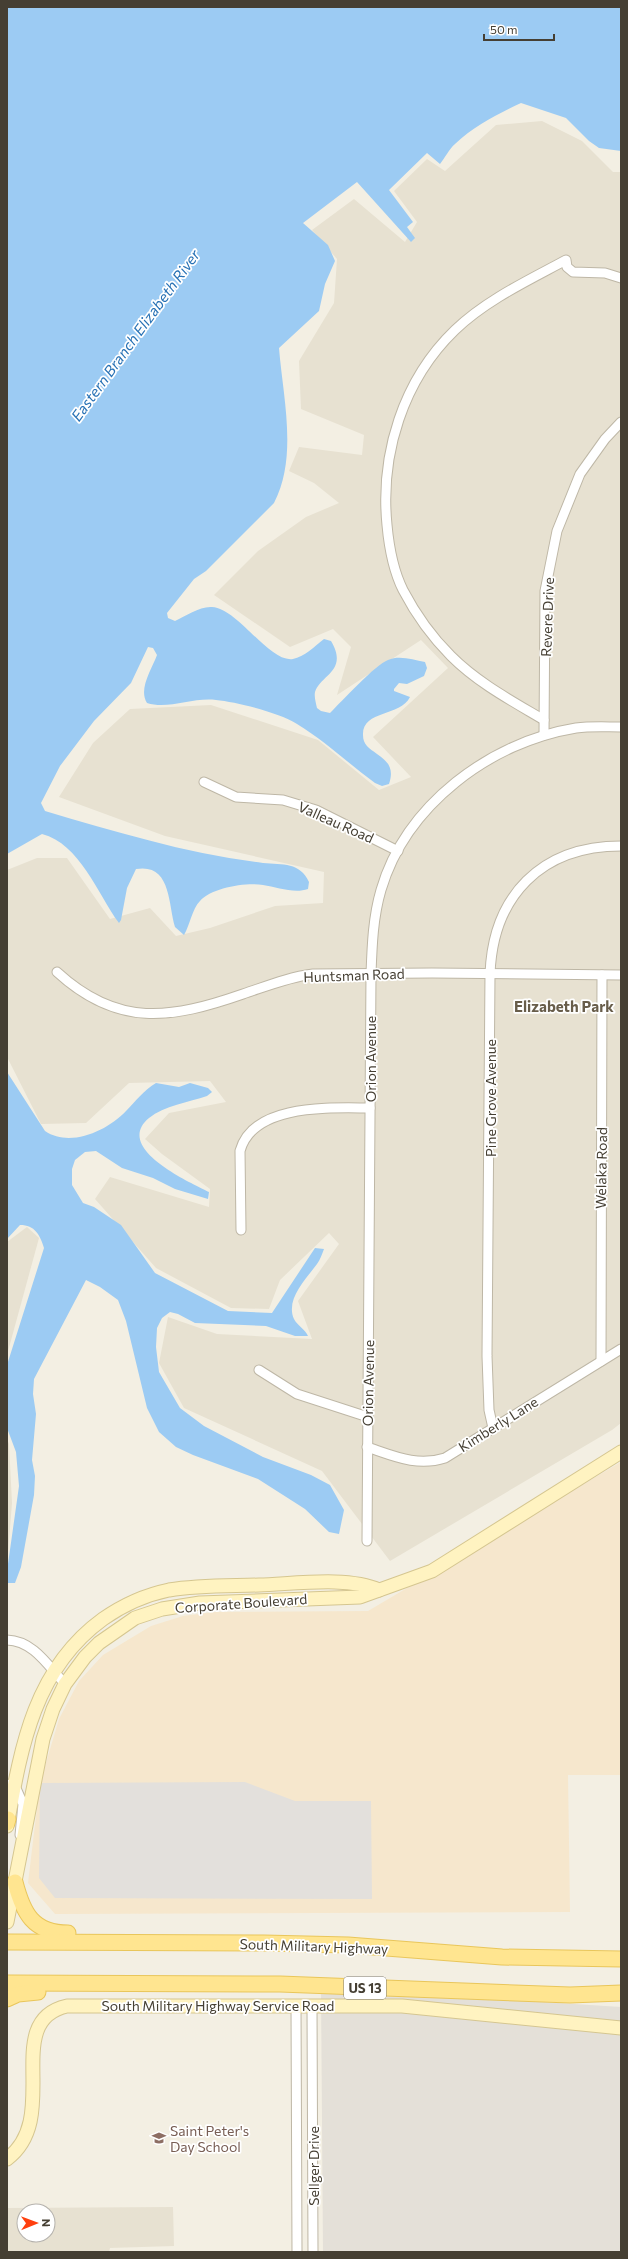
<svg xmlns="http://www.w3.org/2000/svg" width="628" height="2259" viewBox="0 0 628 2259" font-family="Commissioner,sans-serif">
<style>
.residential{fill:#e7e1d1;fill-rule:evenodd}
.commercial{fill:#f6e7cd}
.industrial{fill:#e4e0d8}
.parking{fill:#e3e0dc}
.water{fill:#9ccbf3}
.lines{fill:none;stroke-linecap:round;stroke-linejoin:round}
.street-casing{stroke:#beb7a6;stroke-width:11}
.secondary-casing{stroke:#d5c690;stroke-width:15}
.primary-casing{stroke:#e9c65b;stroke-width:17}
.street{stroke:#fff;stroke-width:9}
.secondary{stroke:#fff3c1;stroke-width:13}
.primary{stroke:#ffe590;stroke-width:15}
.labels{text-anchor:middle;dominant-baseline:central;stroke-width:3.5;stroke-linejoin:round;paint-order:stroke}
.shield{fill:#fff;stroke:#7d7970;stroke-width:1}
.shield-label{font-size:13px;font-weight:bold;fill:#453f33}
.street-label{font-size:14px;fill:#453f33;stroke:#fff}
.education-label{font-size:14px;fill:#785e54;stroke:#fff;text-anchor:start}
.water-label{font-size:15px;font-style:italic;fill:#2872b5;stroke:#fff}
.neighbourhood-label{font-size:15px;font-weight:bold;fill:#685d4a;stroke:#fff}
</style>
<rect width="100%" height="100%" fill="#f3efe3"/>
<g class="residential">
<path d="M542,121L582,141L613,172H621V1423L612,1430L390,1561L322,1471L184,1408L159,1363L168,1317L217,1334L312,1339L298,1301L339,1244L329,1233L280,1280L269,1309L231,1308L156,1268L95,1199L110,1177L209,1207L210,1189L162,1154L145,1139L169,1113L226,1102L210,1081L129,1083L86,1123L41,1124L7,1057V870L37,858H67L110,919L150,908L176,936L210,928L275,906L323,903L324,872L165,836L59,797L93,743L130,709L211,705L318,740L379,790L411,777L373,737L448,668L421,640L337,695L351,647L333,629L290,647L214,595L258,551L306,517L339,503L314,483L289,471L299,447L362,455L364,435L301,409L299,361L334,303L337,259L312,230L354,199L405,242L417,222L394,191L427,159L445,171L496,125Z"/>
<path d="M27,1227L39,1238L7,1355V1242Z"/>
<path d="M7,1439L9,1444L12,1503L7,1565Z"/>
<path d="M173,2207L174,2246L110,2248L109,2252H7V2208ZM24,2211H48V2235H24Z"/>
</g>
<path class="commercial" d="M621,1462V1775H568L570,1912L55,1914L28,1883L40,1783L59,1719L79,1681L103,1655L151,1626L183,1616L215,1612L368,1611Z"/>
<path class="industrial" d="M321,1988L621,2007V2252H323Z"/>
<path class="parking" d="M245,1782L295,1801H371L372,1899L55,1898L39,1878L40,1783Z"/>
<g class="water">
<path d="M7,7H621V151L599,148L589,141L566,118L521,103C498,114 474,126 455,144C449,149 445,158 440,164L427,153L389,190L413,222L407,227L415,238L411,242L357,182L303,223L328,245L335,261L325,284L319,311L279,348C283,398 298,457 274,503L206,571L194,579L167,613L168,618L175,621C186,616 200,606 212,607C239,609 269,663 293,659C304,657 315,646 324,639L331,641C349,671 320,675 315,692C314,697 316,703 317,708L321,711L330,713C341,702 376,664 388,660C400,655 413,660 425,662L427,668L424,676L407,684L399,683L394,689V691L410,697C400,717 362,710 363,735C363,745 369,748 377,754C389,762 394,769 389,784L382,786L375,783C349,764 325,741 297,724C280,713 237,702 216,700C193,697 168,710 147,703C138,689 152,669 157,655L153,648L148,647L131,683L94,721L60,766L41,803L45,811C116,832 189,854 263,863C283,865 300,862 309,882L308,889C294,894 277,887 263,885C246,882 211,888 200,901C192,909 190,925 184,935L175,927C168,903 171,863 136,869L127,888L121,920L119,923C97,893 80,844 42,834L7,854Z"/>
<path d="M7,1072L45,1131C70,1148 107,1131 126,1111C136,1101 143,1091 156,1083L179,1087L190,1083L208,1088L212,1092L207,1096C189,1102 164,1106 149,1118C113,1148 189,1182 209,1192L208,1199L175,1189L153,1178L122,1168L96,1151L85,1152L75,1160L72,1169V1185L83,1203L94,1207L121,1225L155,1273L228,1311L272,1313L315,1248L324,1249C322,1254 320,1260 317,1264C307,1278 285,1299 294,1319C297,1325 305,1329 308,1336H295L266,1326L195,1323L178,1314L170,1312L162,1318L157,1328L156,1347L159,1372L180,1408L204,1426L263,1457L311,1475L330,1485L344,1510L339,1534L329,1532L305,1509L258,1479L193,1455L176,1447L159,1432L147,1408L126,1321L118,1300L100,1287L86,1280L34,1379L33,1394L36,1414L32,1460L35,1476L34,1495L21,1567L15,1583H7V1571L19,1486L16,1452L7,1428V1365L44,1248C40,1235 35,1225 20,1225L7,1239Z"/>
</g>
<g class="lines">
<defs>
<g id="street">
<path d="M544,720C512,701 478,683 451,656C433,638 415,613 403,590C393,570 389,547 387,525C380,454 403,380 455,330C486,300 529,280 566,260L567,267L573,272L605,273L621,278"/>
<path d="M544,735L545,591L557,531L580,474L605,439L621,422"/>
<path d="M204,782L236,797L283,800L316,810L398,851"/>
<path d="M57,972C118,1028 171,1019 243,994C267,986 289,977 313,974L432,973L621,975"/>
<path d="M241,1230L240,1151C253,1103 331,1108 370,1108"/>
<path d="M601,1361L602,975"/>
<path d="M259,1370L297,1394L368,1417"/>
<path d="M493,1428L489,1410L487,1356L490,974C493,896 541,846 621,846"/>
<path d="M367,1447C394,1456 417,1467 445,1458L621,1349"/>
<path d="M367,1541L371,974C372,946 373,917 381,890C406,805 490,742 576,728C591,726 606,727 621,727"/>
<path d="M7,1640C34,1641 48,1666 65,1684"/>
<path d="M7,1784L15,1786L23,1804L20,1835"/>
<path d="M296,2005L297,2252"/>
<path d="M312,2005L313,2252"/>
</g>
<g id="secondary">
<path d="M7,1826C21,1747 34,1669 103,1619C123,1605 145,1595 169,1590C199,1585 229,1586 259,1585C294,1584 348,1576 379,1590"/>
<path d="M7,1922L43,1739L53,1709L65,1684L85,1657L99,1643L135,1618L162,1609L200,1603L360,1597L432,1571L621,1452"/>
<path d="M7,2159C63,2117 0,2021 67,2006H402L621,2028"/>
</g>
<g id="primary">
<path d="M7,1823L8,1819"/>
<path d="M15,1882C23,1913 33,1933 68,1933"/>
<path d="M7,1942L264,1943L348,1945L502,1957L621,1959"/>
<path d="M7,1983L280,1984L570,1995L621,1993"/>
<path d="M7,1999L18,1994L38,1992"/>
</g>
</defs>
<use href="#street" class="street-casing"/>
<use href="#secondary" class="secondary-casing"/>
<use href="#primary" class="primary-casing"/>
<use href="#street" class="street"/>
<use href="#secondary" class="secondary"/>
<use href="#primary" class="primary"/>
</g>
<defs>
<symbol id="school-bare" viewBox="-9 -9 18 18"><path d="M0-5L7-2L0 1L-7-2ZM-4 1L0 2.5L4 1V4Q0 6-4 4Z" fill="#8d6e63" stroke="#fff" stroke-width="2.5" paint-order="stroke"/></symbol>
</defs>
<g fill-rule="evenodd">
<use href="#school-bare" x="149" y="2128" width="20" height="20"/>
</g>
<g class="labels">
<rect class="shield" x="344" y="1977" width="42" height="22" rx="3"/>
<g class="shield-label">
<text x="365" y="1988">US 13</text>
</g>
<g class="street-label">
<text transform="translate(547 617) rotate(-88)">Revere Drive</text>
<text transform="translate(336 822) rotate(24)">Valleau Road</text>
<text transform="translate(354 975) rotate(-2)">Huntsman Road</text>
<text transform="translate(370 1059) rotate(-90)">Orion Avenue</text>
<text transform="translate(490 1098) rotate(-90)">Pine Grove Avenue</text>
<text transform="translate(601 1168) rotate(-89)">Welaka Road</text>
<text transform="translate(368 1383) rotate(-89)">Orion Avenue</text>
<text transform="translate(498 1424) rotate(-32)">Kimberly Lane</text>
<text transform="translate(241 1603) rotate(-4)">Corporate Boulevard</text>
<text transform="translate(314 1946) rotate(2)">South Military Highway</text>
<text x="218" y="2005">South Military Highway Service Road</text>
<text transform="translate(313 2166) rotate(-90)">Sellger Drive</text>
</g>
<g class="education-label">
<text x="170" y="2130">Saint Peter's<tspan x="170" dy="16">Day School</tspan></text>
</g>
<g class="water-label">
<text transform="translate(135 335) rotate(-54)">Eastern Branch Elizabeth River</text>
</g>
<g class="neighbourhood-label">
<text x="564" y="1006">Elizabeth Park</text>
</g>
</g>
<rect width="628" height="2259" fill="none" stroke="#453f33" stroke-width="16"/>
<g transform="translate(36 2223) rotate(89)"><circle r="19" fill="#ffffff" stroke="#b5b2ad"/>
<path d="M0-3L7 15L0 10L-7 15Z" fill="#ff3f0e"/>
<text y="-6" font-size="11" font-weight="bold" text-anchor="middle" fill="#453f33">N</text>
</g>
<path d="M484 34v6h70v-6" fill="none" stroke="#453f33" stroke-width="2"/>
<text x="490" y="34" font-size="12" fill="#453f33" stroke="#ffffff" stroke-width="3" paint-order="stroke">50 m</text>
</svg>
